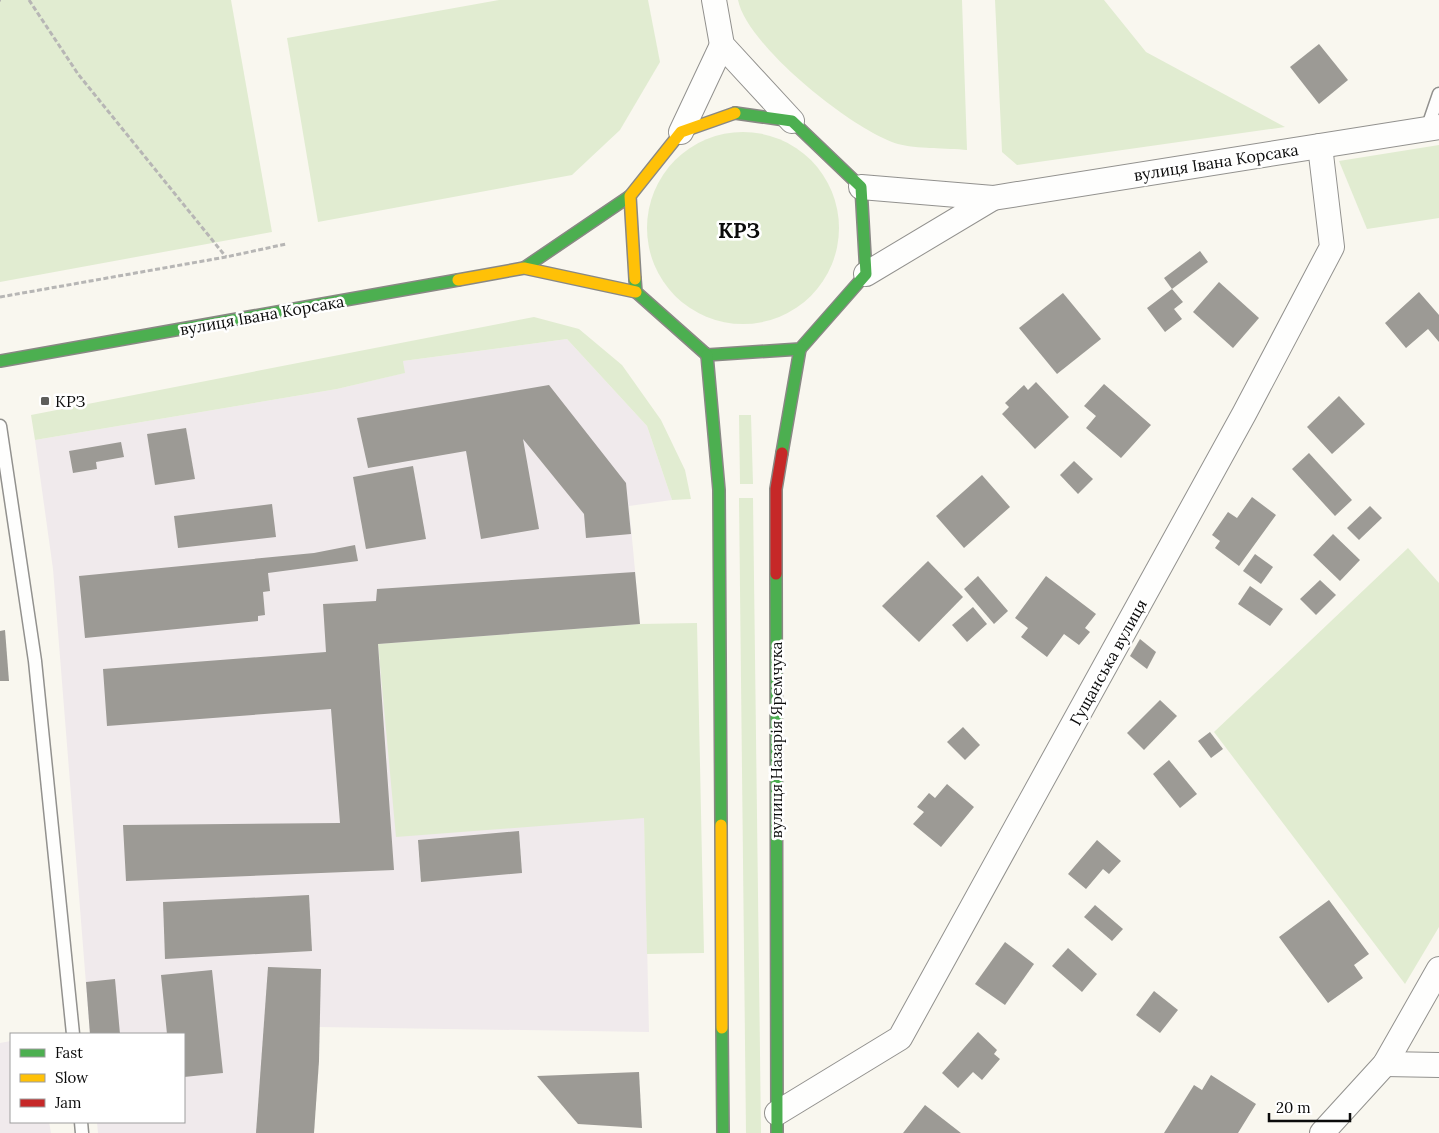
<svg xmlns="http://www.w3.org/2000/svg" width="1439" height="1133" viewBox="0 0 1439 1133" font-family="Lora,serif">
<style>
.industrial{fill:#f0eaec}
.green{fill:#e1ecd1}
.building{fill:#9c9a95}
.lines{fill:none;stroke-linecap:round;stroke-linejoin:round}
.lane-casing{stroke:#92918e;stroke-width:15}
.street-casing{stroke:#92918e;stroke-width:26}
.fast-casing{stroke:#898884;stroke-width:14}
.slow-casing{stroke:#898884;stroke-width:14}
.jam-casing{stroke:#898884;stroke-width:14}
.path{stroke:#b7b6b5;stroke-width:3;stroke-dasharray:5 2.5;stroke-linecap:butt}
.lane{stroke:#fefefd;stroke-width:12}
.street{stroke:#fefefd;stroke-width:24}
.fast{stroke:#4caf50;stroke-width:11}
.slow{stroke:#ffc107;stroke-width:11}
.jam{stroke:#c62828;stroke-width:11}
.poi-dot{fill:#5e5e5b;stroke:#fff;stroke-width:2}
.labels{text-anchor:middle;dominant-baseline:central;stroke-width:5;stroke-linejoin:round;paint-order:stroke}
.street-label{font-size:16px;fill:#0b0b0b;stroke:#fff}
.poi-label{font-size:16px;fill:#0b0b0b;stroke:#fff;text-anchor:start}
.district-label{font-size:21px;font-weight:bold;fill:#0b0b0b;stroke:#fff}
</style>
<rect width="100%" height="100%" fill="#f9f7ef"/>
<g class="industrial">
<path d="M567,339L647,426L672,500L629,506L640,624L649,1032L319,1027L314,1133H98L97,1122H184V1034H90L53,569L35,440L337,389L404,373L403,361Z"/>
<path d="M11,1041V1122H49L51,1133H0V1043Z"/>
</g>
<g class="green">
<path d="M0,0H231L272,232L0,282Z"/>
<path d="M499,0H648L660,62L620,130L572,175L318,222L287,38Z"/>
<path d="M738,0H962L967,150C948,148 915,149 898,144C854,131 747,46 738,0Z"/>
<path d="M995,0H1104L1146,52L1285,127L1017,165L1002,152Z"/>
<circle cx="743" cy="228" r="96"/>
<path d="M1439,145V218L1367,229L1339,161Z"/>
<path d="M534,317L579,329L622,365L661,420L685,470L691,499L672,500L647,426L567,339L403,361L405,373L337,389L35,440L31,415Z"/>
<path d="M739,415H751L753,484H740Z"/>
<path d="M739,498H753L761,1133H746Z"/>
<path d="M1408,548L1439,583V927L1405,984L1214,732Z"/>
<path d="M697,623L704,953L647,954L644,818L396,837L378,644L640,624Z"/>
</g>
<g class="building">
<path d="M1319,44L1348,80L1319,104L1290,67Z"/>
<path d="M1200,251L1208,262L1172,289L1164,278Z"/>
<path d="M1219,282L1259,318L1233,348L1193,312Z"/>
<path d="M1172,289L1183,302L1174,309L1182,319L1165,332L1147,308Z"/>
<path d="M1419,292L1439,315V342L1428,329L1406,348L1385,323Z"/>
<path d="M1063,293L1101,339L1057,374L1019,328Z"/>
<path d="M1036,382L1069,417L1035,449L1002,414L1009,407L1005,403L1024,385L1028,390Z"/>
<path d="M1104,384L1151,425L1121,458L1086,428L1096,416L1084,406Z"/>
<path d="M549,385L626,483L631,534L586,538L584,514L523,439L539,529L481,539L466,451L368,468L357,418Z"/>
<path d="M1339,396L1365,424L1332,454L1307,427Z"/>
<path d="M186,428L195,479L155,485L147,434Z"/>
<path d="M121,442L124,457L96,462L97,469L73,473L69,451Z"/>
<path d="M1309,453L1352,500L1335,516L1292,469Z"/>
<path d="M1074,461L1093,479L1078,494L1060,475Z"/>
<path d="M413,466L426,539L366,549L353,477Z"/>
<path d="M982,475L1010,507L964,548L936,516Z"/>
<path d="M1252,497L1276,515L1239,566L1215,548L1220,541L1212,535L1228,512L1237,518Z"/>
<path d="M272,504L276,537L178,548L174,516Z"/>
<path d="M1370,506L1382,518L1359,540L1347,528Z"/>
<path d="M1333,534L1360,560L1340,581L1313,555Z"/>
<path d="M355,545L358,561L268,573L270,591L263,592L265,615L258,616V621L85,638L79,576L314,553Z"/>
<path d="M1255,554L1273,567L1261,584L1243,571Z"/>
<path d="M928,561L963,597L919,642L882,606Z"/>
<path d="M635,572L640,624L378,644L394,870L126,881L123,825L340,823L331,709L107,726L103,669L326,652L323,604L376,601L377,589Z"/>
<path d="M978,576L1008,611L994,624L964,589Z"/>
<path d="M1046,576L1096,614L1085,628L1090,632L1079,645L1064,634L1047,657L1021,637L1028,628L1015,618Z"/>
<path d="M1320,580L1336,595L1316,615L1300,599Z"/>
<path d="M1250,586L1283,609L1270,626L1238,604Z"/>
<path d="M973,607L987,624L967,642L952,625Z"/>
<path d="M5,630L9,681H0V631Z"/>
<path d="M1140,639L1156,652L1147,669L1130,656Z"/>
<path d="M1160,700L1177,716L1144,750L1127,733Z"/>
<path d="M963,727L980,745L965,760L947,742Z"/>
<path d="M1210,732L1223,749L1211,758L1198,741Z"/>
<path d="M1169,760L1197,794L1180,808L1153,774Z"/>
<path d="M947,784L974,807L941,847L913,824L924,812L917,807L929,793L935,798Z"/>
<path d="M519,831L522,873L421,882L418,840Z"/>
<path d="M1097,840L1121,861L1109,874L1103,869L1086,889L1068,874Z"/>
<path d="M309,895L312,951L165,959L163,902Z"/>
<path d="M1329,900L1369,954L1354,965L1363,978L1328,1003L1279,937Z"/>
<path d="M1095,905L1123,929L1112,941L1084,917Z"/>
<path d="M1005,942L1034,964L1005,1005L975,984Z"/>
<path d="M1068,948L1097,974L1082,992L1052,966Z"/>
<path d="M268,967L321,969L319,1061L314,1133H256Z"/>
<path d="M212,970L223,1073L184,1077V1034H167L161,975Z"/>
<path d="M115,979L120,1034H90L86,982Z"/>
<path d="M1154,991L1178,1010L1160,1033L1136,1015Z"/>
<path d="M978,1032L997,1050L994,1054L1000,1059L982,1080L973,1072L958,1088L942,1073Z"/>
<path d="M639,1072L642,1128L578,1124L537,1076Z"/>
<path d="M1211,1075L1256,1104L1238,1133H1164L1194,1085L1202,1090Z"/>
<path d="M925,1105L961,1133H903Z"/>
</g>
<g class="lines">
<defs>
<g id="lane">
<path d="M1427,129L1439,94"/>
<path d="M0,426L35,661L73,1034"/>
<path d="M81,1122L82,1133"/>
</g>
<g id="street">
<path d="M714,0L722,45L792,121"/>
<path d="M681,132L722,45"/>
<path d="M861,187L993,198L1439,127"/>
<path d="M866,274L993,198"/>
<path d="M1385,1064L1439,1065"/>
<path d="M777,1113L900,1038L1244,414L1332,247L1320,146"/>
<path d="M1322,1133L1385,1064L1439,969"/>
</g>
<g id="fast">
<path d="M524,268L630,196"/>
<path d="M635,279L636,292L707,355L800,349L866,274L861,187L792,121L735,113"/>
<path d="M707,355L719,490L721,825"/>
<path d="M0,361L458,280"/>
<path d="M782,453L800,349"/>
<path d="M776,574L777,1133"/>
<path d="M722,1028L723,1133"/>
</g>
<g id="slow">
<path d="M635,279L630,196L681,132L735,113"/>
<path d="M458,280L524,268L636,292"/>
<path d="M721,825L722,1028"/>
</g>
<path id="jam" d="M776,574V489L782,453"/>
</defs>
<use href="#lane" class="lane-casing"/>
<use href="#street" class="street-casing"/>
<use href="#fast" class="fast-casing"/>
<use href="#slow" class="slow-casing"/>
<use href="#jam" class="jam-casing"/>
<g class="path">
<path d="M0,0H1"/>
<path d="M29,0L78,74L226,257"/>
<path d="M0,297L226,257L286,244"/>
</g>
<use href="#lane" class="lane"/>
<use href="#street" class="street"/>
<use href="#fast" class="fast"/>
<use href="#slow" class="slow"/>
<use href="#jam" class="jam"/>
</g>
<rect class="poi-dot" x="40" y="396" width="10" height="10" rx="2.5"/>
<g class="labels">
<g class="street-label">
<text transform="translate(1216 162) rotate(-9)">вулиця Івана Корсака</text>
<text transform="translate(262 315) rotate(-10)">вулиця Івана Корсака</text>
<text transform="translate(1108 662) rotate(-61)">Гущанська вулиця</text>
<text transform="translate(776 740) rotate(-90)">вулиця Назарія Яремчука</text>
</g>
<g class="poi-label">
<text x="55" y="401">КРЗ</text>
</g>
<g class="district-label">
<text x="739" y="230">КРЗ</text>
</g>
</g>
<rect x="10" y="1033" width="175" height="90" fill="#ffffff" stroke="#9d9d9d"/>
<rect x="20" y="1049" width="25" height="8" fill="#4caf50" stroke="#9d9d9d"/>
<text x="55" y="1058" font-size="15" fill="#0b0b0b">Fast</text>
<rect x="20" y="1074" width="25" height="8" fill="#ffc107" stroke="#9d9d9d"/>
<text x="55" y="1083" font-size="15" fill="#0b0b0b">Slow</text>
<rect x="20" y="1099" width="25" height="8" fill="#c62828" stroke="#9d9d9d"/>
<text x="55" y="1108" font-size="15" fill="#0b0b0b">Jam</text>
<path d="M1269 1113v8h81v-8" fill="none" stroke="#0b0b0b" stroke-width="2.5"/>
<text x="1276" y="1113" font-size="15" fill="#0b0b0b" stroke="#ffffff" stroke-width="4" paint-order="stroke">20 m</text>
</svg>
